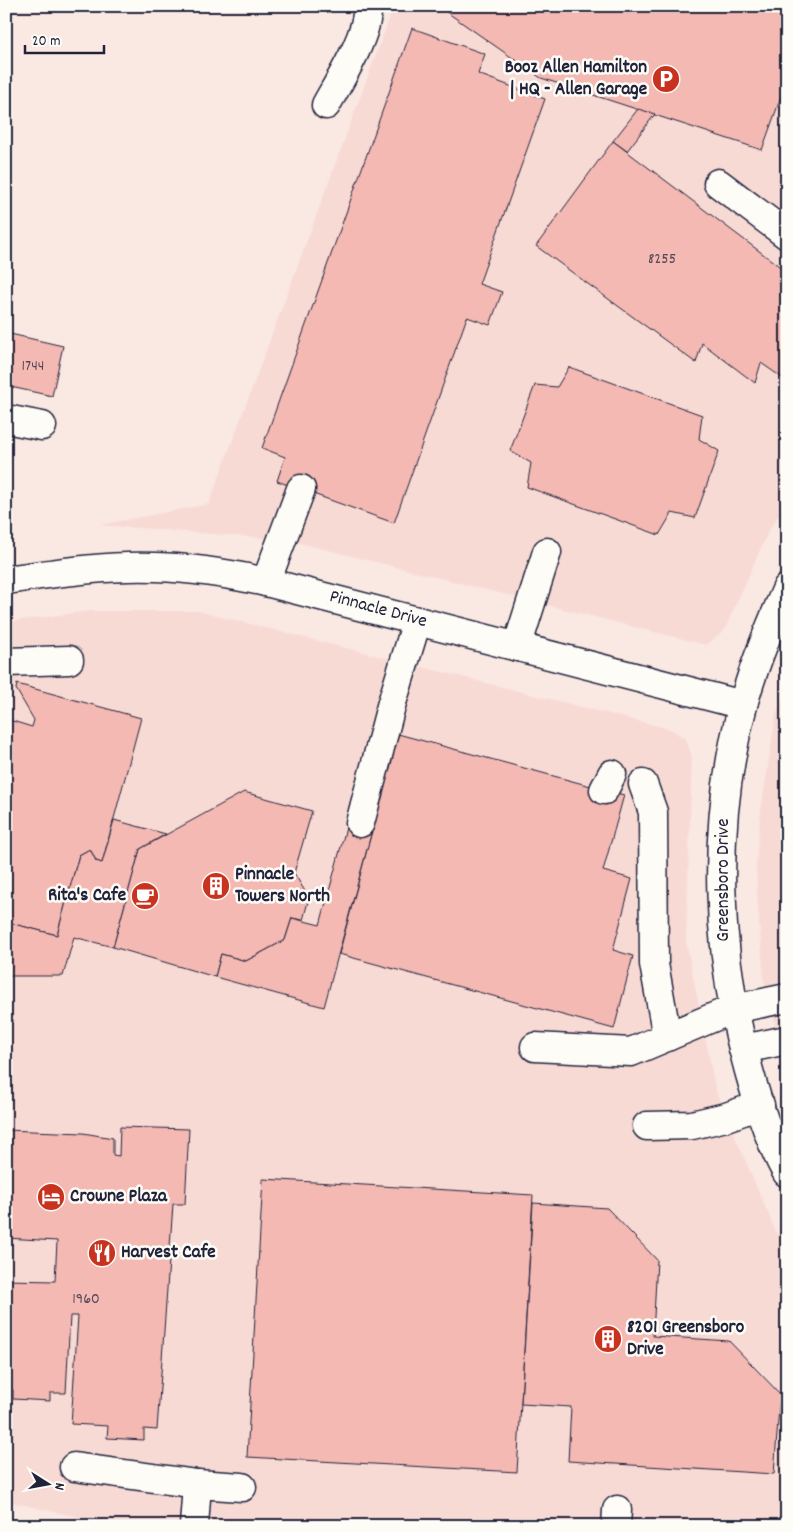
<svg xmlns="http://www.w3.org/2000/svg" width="793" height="1532" viewBox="0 0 793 1532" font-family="Dekko,sans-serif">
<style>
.built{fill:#f8dad5}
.building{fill:#f4b9b3;stroke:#22223b}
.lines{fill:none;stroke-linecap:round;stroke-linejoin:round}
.minor-casing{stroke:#22223b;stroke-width:31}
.minor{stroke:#fdfcf7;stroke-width:28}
.labels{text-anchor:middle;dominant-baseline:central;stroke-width:5;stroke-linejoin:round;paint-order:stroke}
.number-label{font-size:16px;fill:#564859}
.poi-label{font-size:19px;font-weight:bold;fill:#22223b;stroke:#fdfcf7;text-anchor:start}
.street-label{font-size:19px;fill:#22223b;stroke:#fdfcf7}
</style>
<rect width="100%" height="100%" fill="#fae8e3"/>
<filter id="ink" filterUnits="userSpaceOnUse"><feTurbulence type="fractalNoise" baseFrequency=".02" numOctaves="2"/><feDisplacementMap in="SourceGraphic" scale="10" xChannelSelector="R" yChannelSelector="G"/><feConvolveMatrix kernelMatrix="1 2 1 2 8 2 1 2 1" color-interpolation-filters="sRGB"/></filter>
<g filter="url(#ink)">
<g class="built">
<path d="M394,6H787V503L770,528L724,631L706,645L288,540L100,525L209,504Z"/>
<path d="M90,611H198L670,729L686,739L692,757L686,941L716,1092L776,1232L787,1248V1526H142L109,1524L6,1501V622Z"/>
<path d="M787,691V1072L764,980L758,909L756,863L760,817L776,714Z"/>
</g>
<g class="building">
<path d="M438,6H787V80L762,150L541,78Z"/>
<path d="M412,28L485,54L478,74L545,99L479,284L502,292L490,325L467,317L394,523L277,481L285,457L262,448Z"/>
<path d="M638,109L655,114L627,151L613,141Z"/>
<path d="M613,141L787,272V381L761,363L755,383L702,343L696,363L536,246Z"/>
<path d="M6,333L63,346L52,396L6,386Z"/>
<path d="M569,367L702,415L699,439L719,451L695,518L672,513L659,535L527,487L531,463L510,451L535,385L557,387Z"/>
<path d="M17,684L141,718L102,863L96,861L90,849L79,855L57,935L6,922V719L32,727L34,720L16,689Z"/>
<path d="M398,734L624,795L603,871L632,879L613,950L633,956L614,1029L339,954Z"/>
<path d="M244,792L312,811L294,873L309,898L303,920L292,918L285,940L246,961L221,954L215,977L113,947L140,849Z"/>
<path d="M114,820L166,834L140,849L113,947L74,937L63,976H6V922L57,935L79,855L90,849L96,861L102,863Z"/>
<path d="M348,820L373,827L324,1007L215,977L221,954L246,961L285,940L292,918L320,925Z"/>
<path d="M120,1127L189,1129L185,1204H173L157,1430L144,1429V1440L107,1438L108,1426L71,1424L78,1316H70L66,1393H50V1401L13,1399V1390H6V1280L55,1281L57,1241L6,1238V1130L83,1133L113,1138V1155L119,1156Z"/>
<path d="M263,1179L533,1195L517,1472L247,1457Z"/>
<path d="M533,1203L607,1208L657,1260L653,1336L729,1341L780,1394L774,1474L568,1461L571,1407L521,1404Z"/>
</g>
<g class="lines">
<defs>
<g id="minor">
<path d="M326,105C339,81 370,33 367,6"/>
<path d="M718,183L787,235"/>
<path d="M6,419L42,426"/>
<path d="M6,580C55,573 106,565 156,567C193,568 230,574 266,582L743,705"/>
<path d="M266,582L301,489"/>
<path d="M787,588C770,626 754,664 743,705C711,824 715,952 749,1071C758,1103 770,1144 787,1173"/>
<path d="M517,647L547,552"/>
<path d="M6,662L69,660"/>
<path d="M643,784L653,812L654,964L667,1037"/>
<path d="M604,790L612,774"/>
<path d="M360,823L391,706L417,621"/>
<path d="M535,1047L631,1052L733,1009L787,998"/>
<path d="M743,1049L787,1040"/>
<path d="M647,1126L692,1125L726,1117L760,1105"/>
<path d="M74,1467L197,1484L242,1487"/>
<path d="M194,1526L197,1484"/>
<path d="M616,1526L617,1510"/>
</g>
</defs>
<use href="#minor" class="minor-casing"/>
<use href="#minor" class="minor"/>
</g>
</g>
<defs>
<symbol id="parking-disc" viewBox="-11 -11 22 22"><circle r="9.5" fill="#c8321e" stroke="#fdfcf7"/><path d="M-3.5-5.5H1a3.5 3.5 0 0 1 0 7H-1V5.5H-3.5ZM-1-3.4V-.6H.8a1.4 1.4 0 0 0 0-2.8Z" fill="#fff"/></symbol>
<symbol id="building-disc" viewBox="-11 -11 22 22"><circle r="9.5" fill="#c8321e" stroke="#fdfcf7"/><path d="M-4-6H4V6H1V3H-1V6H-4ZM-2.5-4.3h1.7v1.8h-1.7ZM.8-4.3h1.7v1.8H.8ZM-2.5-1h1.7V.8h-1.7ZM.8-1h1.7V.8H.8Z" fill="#fff"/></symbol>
<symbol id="cafe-disc" viewBox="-11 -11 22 22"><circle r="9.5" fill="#c8321e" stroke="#fdfcf7"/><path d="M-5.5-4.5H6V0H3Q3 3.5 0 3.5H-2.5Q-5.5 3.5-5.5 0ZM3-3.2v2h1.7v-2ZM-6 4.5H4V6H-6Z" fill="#fff"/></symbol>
<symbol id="hotel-disc" viewBox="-11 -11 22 22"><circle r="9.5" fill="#c8321e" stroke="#fdfcf7"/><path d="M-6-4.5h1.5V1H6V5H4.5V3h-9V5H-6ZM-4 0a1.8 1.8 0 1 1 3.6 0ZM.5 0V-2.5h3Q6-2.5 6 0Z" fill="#fff"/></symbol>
<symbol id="restaurant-disc" viewBox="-11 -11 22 22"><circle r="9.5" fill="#c8321e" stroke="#fdfcf7"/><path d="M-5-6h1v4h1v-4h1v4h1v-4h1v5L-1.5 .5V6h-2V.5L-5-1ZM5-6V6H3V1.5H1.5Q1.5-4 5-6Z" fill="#fff"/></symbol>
</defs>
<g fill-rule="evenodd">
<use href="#parking-disc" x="650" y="63" width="32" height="32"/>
<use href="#building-disc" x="200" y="870" width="32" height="32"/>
<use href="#cafe-disc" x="129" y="880" width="32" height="32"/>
<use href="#hotel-disc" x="35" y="1181" width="32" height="32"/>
<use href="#restaurant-disc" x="86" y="1237" width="32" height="32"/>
<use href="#building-disc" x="592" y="1323" width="32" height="32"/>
</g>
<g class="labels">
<g class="number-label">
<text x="662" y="259">8255</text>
<text x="33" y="366">1744</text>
<text x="86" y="1299">1960</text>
</g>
<g class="poi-label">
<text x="647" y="68" text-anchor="end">Booz Allen Hamilton<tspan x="647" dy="22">| HQ - Allen Garage</tspan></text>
<text x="235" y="875">Pinnacle<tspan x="235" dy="22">Towers North</tspan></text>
<text x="126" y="896" text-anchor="end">Rita's Cafe</text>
<text x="70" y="1197">Crowne Plaza</text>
<text x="121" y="1253">Harvest Cafe</text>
<text x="627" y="1328">8201 Greensboro<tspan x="627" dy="22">Drive</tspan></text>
</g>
<g class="street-label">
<text transform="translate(378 610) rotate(15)">Pinnacle Drive</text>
<text transform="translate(724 880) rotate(-90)">Greensboro Drive</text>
</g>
</g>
<rect width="793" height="1532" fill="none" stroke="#fdfcf7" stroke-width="25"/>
<rect x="12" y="12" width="768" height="1507" fill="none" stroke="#22223b" stroke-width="2" filter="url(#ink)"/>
<g transform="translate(48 1484) rotate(101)" stroke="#fdfcf7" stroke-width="4" paint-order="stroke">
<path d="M0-4L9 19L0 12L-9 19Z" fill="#22223b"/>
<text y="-8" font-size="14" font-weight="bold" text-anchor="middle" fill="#22223b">N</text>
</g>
<path d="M25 45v8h79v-8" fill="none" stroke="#22223b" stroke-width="2.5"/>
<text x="32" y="45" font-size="15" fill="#22223b" stroke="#fdfcf7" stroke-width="4" paint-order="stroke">20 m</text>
</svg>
